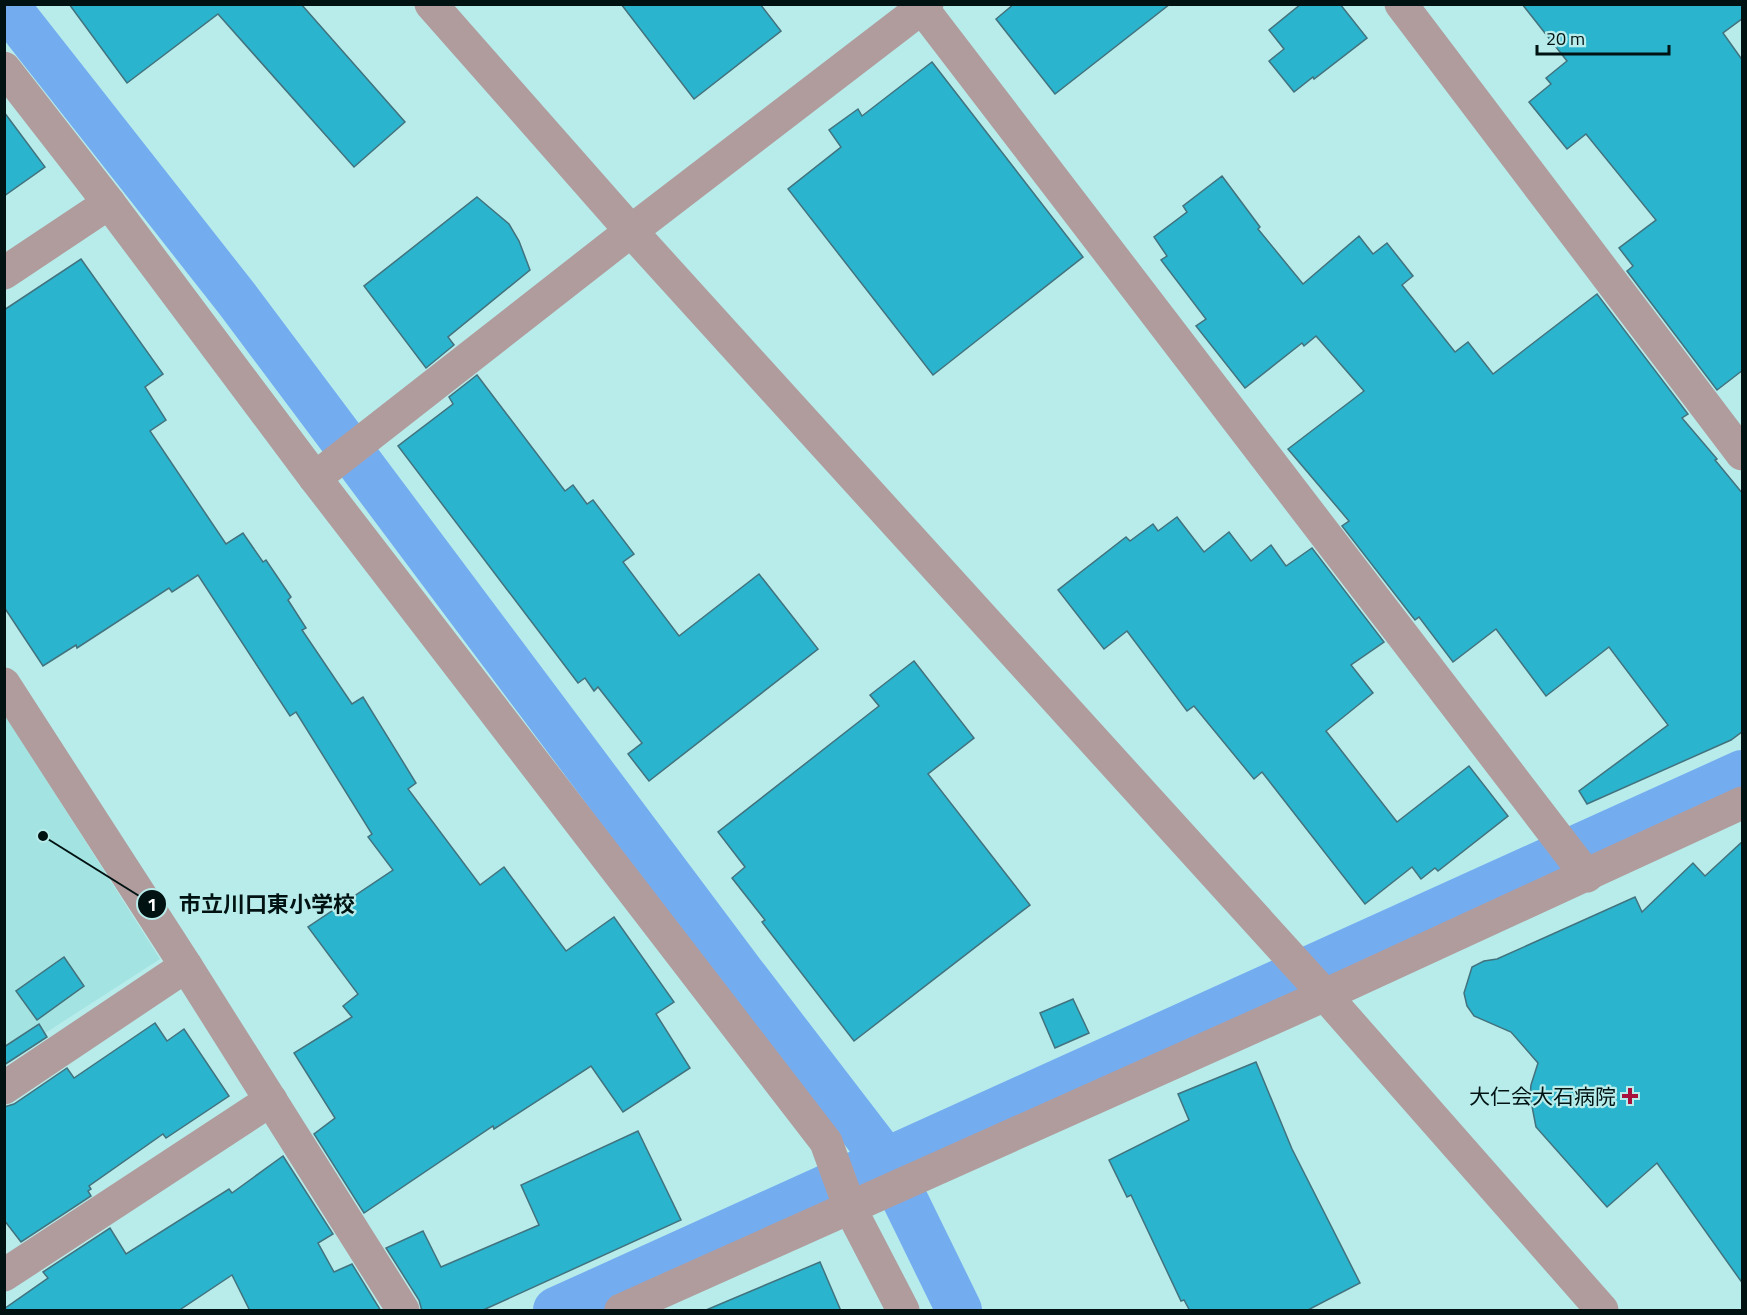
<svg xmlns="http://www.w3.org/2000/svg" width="1747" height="1315" viewBox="0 0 1747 1315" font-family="'Titillium Web','Noto Sans JP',sans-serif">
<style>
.built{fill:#a3e3e1}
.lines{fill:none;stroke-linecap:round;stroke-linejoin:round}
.canal{stroke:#74acf0;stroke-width:46}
.building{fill:#2bb4ce;stroke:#42727d;stroke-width:1.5}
.minor{stroke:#b19c9d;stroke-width:33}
.tertiary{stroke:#b19c9d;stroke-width:33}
.poi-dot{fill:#a8113c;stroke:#b7eceb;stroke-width:2}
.labels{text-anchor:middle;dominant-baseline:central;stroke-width:4.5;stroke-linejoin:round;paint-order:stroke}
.poi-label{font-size:21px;fill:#011212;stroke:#b7eceb;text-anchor:end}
.leader{fill:none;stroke:#011212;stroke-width:2}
.callout-dot{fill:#011212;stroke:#b7eceb;stroke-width:2}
.mark-label{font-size:18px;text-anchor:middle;font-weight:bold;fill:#fff}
.callout-label{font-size:22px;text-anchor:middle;font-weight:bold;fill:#011212;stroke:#b7eceb;stroke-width:4.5;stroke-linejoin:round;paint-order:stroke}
</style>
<rect width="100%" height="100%" fill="#b7eceb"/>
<path class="built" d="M4,713L160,959L5,1059H4Z"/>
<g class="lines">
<g class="canal">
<path d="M5,4L237,299L741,972L886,1161L959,1310"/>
<path d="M556,1310L1742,773"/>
</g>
</g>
<g class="building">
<path d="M69,4H301L405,122L354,167L218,14L127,83Z"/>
<path d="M621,4H760L781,31L694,99Z"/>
<path d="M1014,4H1170L1055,94L996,19Z"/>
<path d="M1301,4H1340L1367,38L1314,79L1313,77L1294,92L1269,61L1284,49L1269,30Z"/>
<path d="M1522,4H1743V18L1723,33L1743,61V370L1717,390L1627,271L1633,266L1619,248L1656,220L1586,134L1567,149L1529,102L1551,84L1546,78L1567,61Z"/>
<path d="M932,62L1083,257L933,375L788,189L841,147L829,130L858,109L862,116Z"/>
<path d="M4,112L45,167L4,196Z"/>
<path d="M1222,176L1260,227L1258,229L1303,284L1359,236L1373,254L1387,243L1413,276L1402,285L1455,352L1468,342L1493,374L1597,294L1688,414L1682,418L1717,459L1715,460L1743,494V731L1731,740L1587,804L1579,791L1668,725L1609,647L1546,696L1496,629L1453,662L1419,617L1415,620L1342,526L1349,521L1288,449L1364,391L1316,336L1304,346L1302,343L1245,388L1196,326L1206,319L1161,260L1167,256L1154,237L1187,212L1183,206Z"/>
<path d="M477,197L509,224L519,241L530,270L448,337L454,345L426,368L364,286Z"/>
<path d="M81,259L163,374L145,387L166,420L150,431L226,544L243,533L263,562L266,560L291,597L288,600L306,628L302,630L352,704L363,697L416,783L408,789L480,885L504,867L566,951L614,917L674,1002L656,1014L690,1068L623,1112L591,1066L494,1129L493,1126L364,1213L314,1134L335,1118L294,1053L352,1017L343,1006L358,994L308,927L393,870L368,837L372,834L296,712L290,716L198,575L172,592L169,588L77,648L76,645L43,666L4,607V310Z"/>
<path d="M477,375L565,491L573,485L587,504L593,500L634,554L623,562L679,636L759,574L818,649L649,781L628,754L642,743L598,687L594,691L585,678L578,683L398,446L453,404L449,397Z"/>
<path d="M1177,517L1204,552L1229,532L1251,561L1271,545L1286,566L1312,548L1384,642L1351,665L1373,693L1326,731L1397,822L1469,766L1508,816L1438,871L1435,868L1421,879L1412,867L1365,904L1262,772L1254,779L1194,706L1187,711L1127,631L1104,649L1058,590L1126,537L1130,541L1153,524L1158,531Z"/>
<path d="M914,661L974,738L928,774L1030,905L854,1041L762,922L765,920L732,878L745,867L718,832L879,706L870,695Z"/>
<path d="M1743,841V1284L1657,1163L1607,1207L1536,1127L1530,1096L1531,1085L1538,1063L1511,1032L1474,1016L1467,1006L1464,993L1472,967L1484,961L1497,959L1635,897L1642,912L1693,863L1705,876Z"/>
<path d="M64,957L84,986L37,1020L16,991Z"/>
<path d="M1073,999L1089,1033L1055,1048L1040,1013Z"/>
<path d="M155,1023L167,1041L184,1029L229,1096L166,1138L163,1134L89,1186L91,1189L88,1191L91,1196L21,1242L4,1220V1107L14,1104L67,1068L74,1078Z"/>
<path d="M39,1024L47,1037L4,1065V1047Z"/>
<path d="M1256,1062L1292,1149L1360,1283L1306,1311H1190L1184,1300L1181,1301L1131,1195L1127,1197L1109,1160L1189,1120L1178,1094Z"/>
<path d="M638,1131L681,1220L481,1311H422L419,1300L386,1248L423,1231L441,1267L539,1225L521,1185Z"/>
<path d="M283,1156L333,1234L318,1243L334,1272L352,1264L381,1311H250L232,1275L178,1311H4V1309L48,1278L43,1272L110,1228L126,1254L229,1189L232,1193Z"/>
<path d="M820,1262L841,1311H706V1310Z"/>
</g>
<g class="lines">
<g class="minor">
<path d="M919,4L1587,876"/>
<path d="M1401,4L1742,454"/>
<path d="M4,68L109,203L315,478L826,1142L850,1208L903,1310"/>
<path d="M4,273L109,203"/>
<path d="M315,478L631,231L927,4"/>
<path d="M4,684L186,966L403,1310"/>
<path d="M4,1088L186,966"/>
<path d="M4,1275L271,1100"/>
</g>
<g class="tertiary">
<path d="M431,4L631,231L1325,995L1602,1310"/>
<path d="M621,1310L1325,995L1742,803"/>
</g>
</g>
<path class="poi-dot" d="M1627 1087h6v6h6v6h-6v6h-6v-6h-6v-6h6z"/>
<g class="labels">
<g class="poi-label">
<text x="1616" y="1096">大仁会大石病院</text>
</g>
</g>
<path class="leader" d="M43 836L152 904"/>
<g class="callout-dot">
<circle cx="43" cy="836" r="6"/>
<circle cx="152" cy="904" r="15"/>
</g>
<g class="mark-label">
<text x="152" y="911">1</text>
</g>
<g class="callout-label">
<text x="267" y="912">市立川口東小学校</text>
</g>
<rect width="1747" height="1315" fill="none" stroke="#011212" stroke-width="12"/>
<path d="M1537 45v9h132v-9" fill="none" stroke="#011212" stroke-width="3"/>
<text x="1546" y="45" font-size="18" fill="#011212" stroke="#b7eceb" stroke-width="4.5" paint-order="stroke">20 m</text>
</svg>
